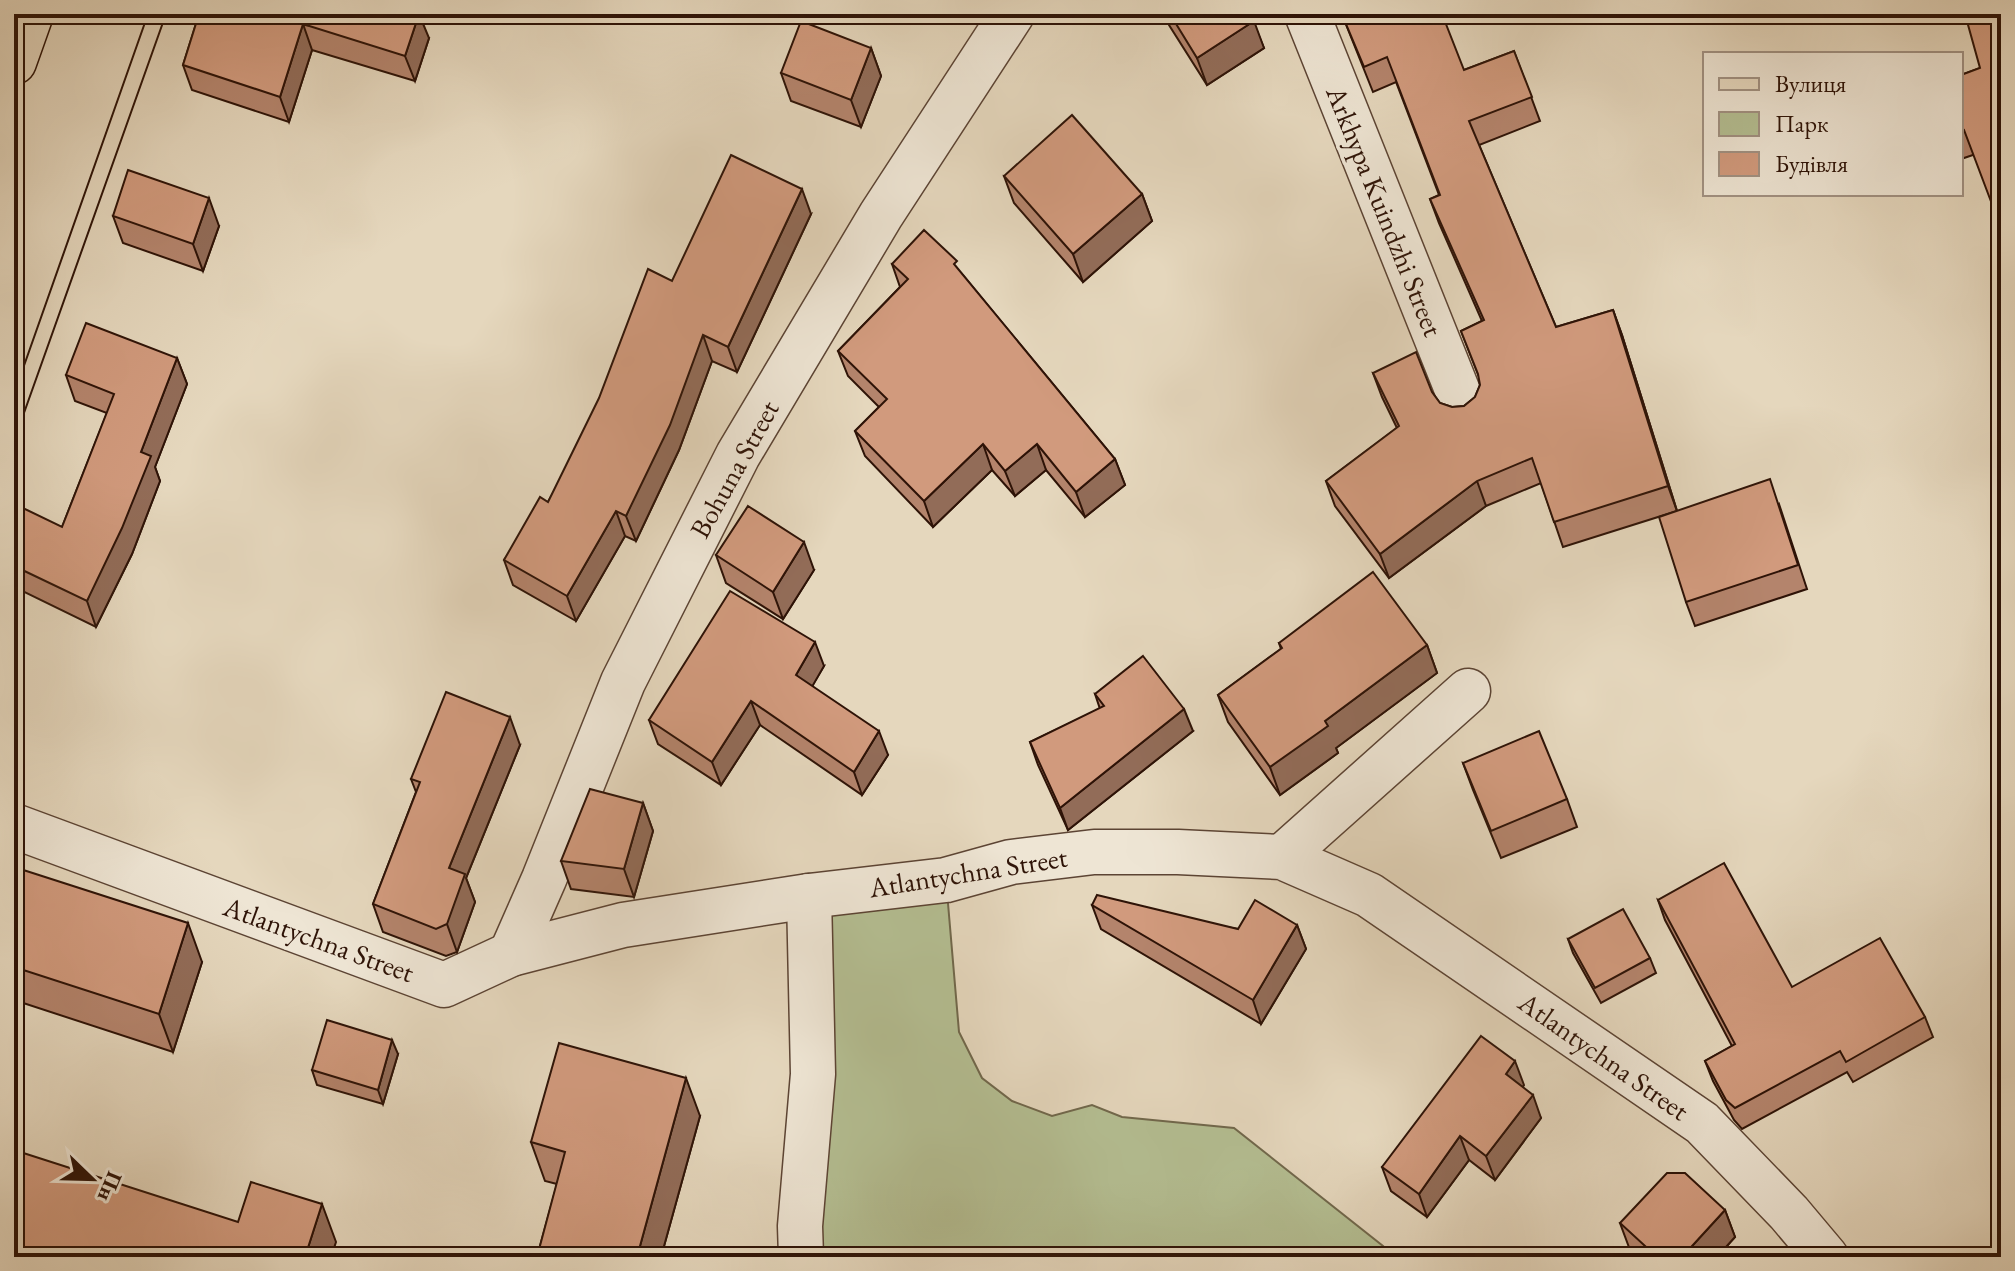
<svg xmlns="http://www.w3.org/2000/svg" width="2015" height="1271" viewBox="0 0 2015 1271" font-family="'EB Garamond',serif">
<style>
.green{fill:#b4be92;stroke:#71684c;stroke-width:2}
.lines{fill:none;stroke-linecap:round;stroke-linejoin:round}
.minor-casing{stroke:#5c4434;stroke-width:47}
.major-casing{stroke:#2e1307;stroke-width:47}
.minor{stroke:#eee5d4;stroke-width:44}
.major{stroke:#e5d7bd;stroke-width:44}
.tram{stroke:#2e1307;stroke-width:2}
.wall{fill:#b4846c;stroke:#2e1307;stroke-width:2}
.shaded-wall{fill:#926c58;stroke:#2e1307;stroke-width:2}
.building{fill:#d19a7d;stroke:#2e1307;stroke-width:2}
.labels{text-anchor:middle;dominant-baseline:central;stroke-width:7;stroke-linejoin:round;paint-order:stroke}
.street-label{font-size:28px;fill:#2e1307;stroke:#eee5d4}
</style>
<rect width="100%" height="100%" fill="#e5d7bd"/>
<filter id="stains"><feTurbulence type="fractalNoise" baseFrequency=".0025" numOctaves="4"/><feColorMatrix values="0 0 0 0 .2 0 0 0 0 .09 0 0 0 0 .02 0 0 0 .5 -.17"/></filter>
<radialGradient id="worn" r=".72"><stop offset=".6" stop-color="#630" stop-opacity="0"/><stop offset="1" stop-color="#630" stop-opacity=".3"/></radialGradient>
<path class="green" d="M946,880L959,1032L982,1078L1012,1101L1052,1116L1092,1105L1122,1117L1234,1128L1383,1246L1376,1257H801L809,896Z"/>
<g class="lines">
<defs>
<g id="minor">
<path d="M1307,14L1464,407"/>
<path d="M14,826L444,985L511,954L623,925L809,896L946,880L1011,862L1094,852H1178L1282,857L1369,895L1702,1123L1789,1213L1826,1257"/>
<path d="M1282,857L1468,691"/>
<path d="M511,954L544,879L623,682L738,455L881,215L1012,14"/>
<path d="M801,1257L800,1226L813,1074L809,896"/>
</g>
<path id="major" d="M14,62L31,14"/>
</defs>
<use href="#minor" class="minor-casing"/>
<use href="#major" class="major-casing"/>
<use href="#minor" class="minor"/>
<use href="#major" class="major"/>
<g class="tram">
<path d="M14,394L148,14"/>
<path d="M14,441L166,14"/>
</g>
</g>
<g class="wall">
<path d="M199,14L429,38L415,81L312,50L289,122L192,90L183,65Z"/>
<path d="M1165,14H1250L1264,48L1207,85L1169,25Z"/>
<path d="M2001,14L1973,155L1961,159V75L1980,68Z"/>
<path d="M1343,17L1464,70L1514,51L1540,121L1479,145L1556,327L1613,310L1622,335L1677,511L1563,547L1541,483L1486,506L1389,578L1335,506L1326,481L1397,428L1382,397L1373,373L1432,392L1440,403L1452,407L1464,406L1475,397L1480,385L1479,377L1461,331L1482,321L1439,223L1430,199L1439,195L1396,82L1373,92Z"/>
<path d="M871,48L881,76L861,127L791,101L781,73Z"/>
<path d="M1004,176L1142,194L1152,221L1083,282L1014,203Z"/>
<path d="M811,214L737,372L712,361L679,450L636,541L625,536L576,621L513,585L504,560L548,502L672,281Z"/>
<path d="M113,216L219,226L203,271L123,243Z"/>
<path d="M892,264L961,273L1115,459L1125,485L1085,517L1046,470L1015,496L992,470L933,527L865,456L855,431L879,407L848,376L838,351L900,287Z"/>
<path d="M177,358L187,384L155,467L160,481L132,554L96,627L14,587V525L62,527L107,413L75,401L66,375Z"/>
<path d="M1779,504L1807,589L1695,626L1686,602Z"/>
<path d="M716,555L814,570L783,619L726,583Z"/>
<path d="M1279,643L1427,645L1437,673L1336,748L1338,753L1280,795L1228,722L1218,695L1281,649Z"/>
<path d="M824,666L812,686L888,755L862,795L760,725L721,785L658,744L649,720Z"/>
<path d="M1095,694L1193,731L1068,830L1038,765L1030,742L1100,709Z"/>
<path d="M520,745L466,878L475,902L457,952L446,956L383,932L373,904L416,792L411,779Z"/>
<path d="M1463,763L1567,799L1577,827L1501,858L1473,790Z"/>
<path d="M643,803L653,831L634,897L571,889L561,861Z"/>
<path d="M14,867L202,962L173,1052L14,1000Z"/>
<path d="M1658,900L1792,987L1925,1017L1933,1037L1853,1082L1847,1072L1742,1129L1734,1120L1713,1081L1705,1061L1732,1046L1665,920Z"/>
<path d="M1092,905L1238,929L1297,925L1306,949L1261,1024L1101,929Z"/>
<path d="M1568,939L1650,958L1656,973L1601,1003L1573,953Z"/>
<path d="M398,1054L383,1104L317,1085L312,1070Z"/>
<path d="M1524,1085L1522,1087L1541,1118L1495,1180L1469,1160L1427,1217L1391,1191L1382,1167Z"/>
<path d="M700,1116L661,1257H537L557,1184L545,1181L531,1142Z"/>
<path d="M1725,1210L1735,1237L1717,1257H1637L1630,1250L1620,1223Z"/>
</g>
<g class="shaded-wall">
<path d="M419,14L429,38L415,81L405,56Z"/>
<path d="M1254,21L1264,48L1207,85L1197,58Z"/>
<path d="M303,24L312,50L289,122L280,97Z"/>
<path d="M871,48L881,76L861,127L851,100Z"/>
<path d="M802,189L811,214L737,372L728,347Z"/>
<path d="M1142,194L1152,221L1083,282L1073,254Z"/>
<path d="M209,198L219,226L203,271L193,244Z"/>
<path d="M1613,310L1622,335L1677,511L1668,486Z"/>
<path d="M703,335L712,361L679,450L636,541L626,516Z"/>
<path d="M177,358L187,384L155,467L160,481L132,554L96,627L87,601L141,452Z"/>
<path d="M983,444L992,470L933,527L924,501Z"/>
<path d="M1037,444L1046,470L1015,496L1005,471Z"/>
<path d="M1115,459L1125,485L1085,517L1076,492Z"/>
<path d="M1477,481L1486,506L1389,578L1380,554Z"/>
<path d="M616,511L625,536L576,621L567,596Z"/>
<path d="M804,542L814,570L783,619L773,592Z"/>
<path d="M815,642L824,666L805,699L796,675Z"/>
<path d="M1427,645L1437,673L1336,748L1338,753L1280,795L1270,767L1325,721Z"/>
<path d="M751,701L760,725L721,785L712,762Z"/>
<path d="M1184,709L1193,731L1068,830L1060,808Z"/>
<path d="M510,717L520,745L466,878L475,902L457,952L447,924L449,868Z"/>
<path d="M879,731L888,755L862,795L854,772Z"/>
<path d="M643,803L653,831L634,897L624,869Z"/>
<path d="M188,923L202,962L173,1052L159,1014Z"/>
<path d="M1297,925L1306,949L1261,1024L1253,1000Z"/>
<path d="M392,1040L398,1054L383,1104L378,1090Z"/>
<path d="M1515,1061L1524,1085L1514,1098L1506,1074Z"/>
<path d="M686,1078L700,1116L661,1257H637Z"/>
<path d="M1533,1095L1541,1118L1495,1180L1486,1156Z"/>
<path d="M1460,1136L1469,1160L1427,1217L1419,1194Z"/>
<path d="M322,1204L336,1242L331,1257H305Z"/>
<path d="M1725,1210L1735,1237L1717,1257H1682Z"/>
</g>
<g class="building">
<path d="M199,14H419L405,56L303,24L280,97L183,65Z"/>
<path d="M1170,14H1250L1254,21L1197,58Z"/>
<path d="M1350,14H1442L1464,70L1514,51L1532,97L1469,121L1556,327L1613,310L1668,486L1554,522L1532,458L1477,481L1380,554L1326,481L1399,426L1373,373L1416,352L1432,392L1440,403L1452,407L1464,406L1475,397L1480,385L1478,374L1461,331L1484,320L1430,199L1440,195L1387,57L1364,67L1343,17Z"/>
<path d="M1965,14H2001V228L1964,130L1961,131V75L1980,68Z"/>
<path d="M801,21L871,48L851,100L781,73Z"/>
<path d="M1072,115L1142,194L1073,254L1004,176Z"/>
<path d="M731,155L802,189L728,347L703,335L670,425L626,516L616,511L567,596L504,560L540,497L548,502L599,398L648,269L672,281Z"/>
<path d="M128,170L209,198L193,244L113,216Z"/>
<path d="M924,230L957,261L954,264L1115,459L1076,492L1037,444L1005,471L983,444L924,501L855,431L887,399L838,351L908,279L892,264Z"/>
<path d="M86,323L177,358L141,452L151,456L122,528L87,601L14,566V525L23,508L62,527L114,394L66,375Z"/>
<path d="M1770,479L1798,565L1686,602L1659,517Z"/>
<path d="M748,506L804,542L773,592L716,555Z"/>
<path d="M1373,572L1427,645L1325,721L1328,726L1270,767L1218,695L1282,648L1279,643Z"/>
<path d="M730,591L815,642L796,675L879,731L854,772L751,701L712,762L649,720Z"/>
<path d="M1143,656L1184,709L1060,808L1030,742L1104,706L1095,694Z"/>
<path d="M446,692L510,717L449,868L465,874L447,924L436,929L373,904L420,782L411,779Z"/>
<path d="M1539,731L1567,799L1491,831L1463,763Z"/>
<path d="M590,789L643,803L624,869L561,861Z"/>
<path d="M1724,863L1792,987L1880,938L1925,1017L1846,1062L1840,1051L1735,1108L1726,1100L1705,1061L1735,1044L1658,900Z"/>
<path d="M14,867L188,923L159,1014L14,967Z"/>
<path d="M1097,895L1238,929L1255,900L1297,925L1253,1000L1092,905Z"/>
<path d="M1623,909L1650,958L1595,988L1568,939Z"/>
<path d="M327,1020L392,1040L378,1090L312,1070Z"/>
<path d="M1481,1036L1515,1061L1506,1074L1533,1095L1486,1156L1460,1136L1419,1194L1382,1167Z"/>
<path d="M559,1043L686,1078L637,1257H537L565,1152L531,1142Z"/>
<path d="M14,1150L238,1222L251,1182L322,1204L305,1257H277L267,1254L266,1257H14Z"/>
<path d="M1667,1173H1685L1725,1210L1682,1257H1657L1620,1223Z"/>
</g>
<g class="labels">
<g class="street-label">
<text transform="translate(1385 211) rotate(68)">Arkhypa Kuindzhi Street</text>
<text transform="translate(734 469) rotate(-61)">Bohuna Street</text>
<text transform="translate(968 872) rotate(-9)">Atlantychna Street</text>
<text transform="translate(319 939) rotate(20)">Atlantychna Street</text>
<text transform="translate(1604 1056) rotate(35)">Atlantychna Street</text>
</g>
</g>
<rect width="2015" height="1271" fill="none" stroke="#e5d7bd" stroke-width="48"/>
<rect x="16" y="16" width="1983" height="1239" fill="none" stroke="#2e1307" stroke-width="4"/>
<rect x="24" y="24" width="1967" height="1223" fill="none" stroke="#2e1307" stroke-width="2"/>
<rect x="1703" y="52" width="260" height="144" fill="#eee5d4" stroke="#a19182" stroke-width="2"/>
<rect x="1719" y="78" width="40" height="12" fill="#e5d7bd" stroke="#a19182" stroke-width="2"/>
<text x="1775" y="92" font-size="24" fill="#2e1307">Вулиця</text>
<rect x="1719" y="112" width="40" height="24" fill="#b4be92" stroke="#a19182" stroke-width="2"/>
<text x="1775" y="132" font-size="24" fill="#2e1307">Парк</text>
<rect x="1719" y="152" width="40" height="24" fill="#d19a7d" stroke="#a19182" stroke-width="2"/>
<text x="1775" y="172" font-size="24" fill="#2e1307">Будівля</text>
<g transform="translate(92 1179) rotate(113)" stroke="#eee5d4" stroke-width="6" paint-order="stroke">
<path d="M0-6L14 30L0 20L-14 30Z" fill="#2e1307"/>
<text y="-12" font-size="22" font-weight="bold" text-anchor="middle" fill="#2e1307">Пн</text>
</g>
<rect width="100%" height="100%" filter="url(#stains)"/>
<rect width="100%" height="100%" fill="url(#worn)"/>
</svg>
